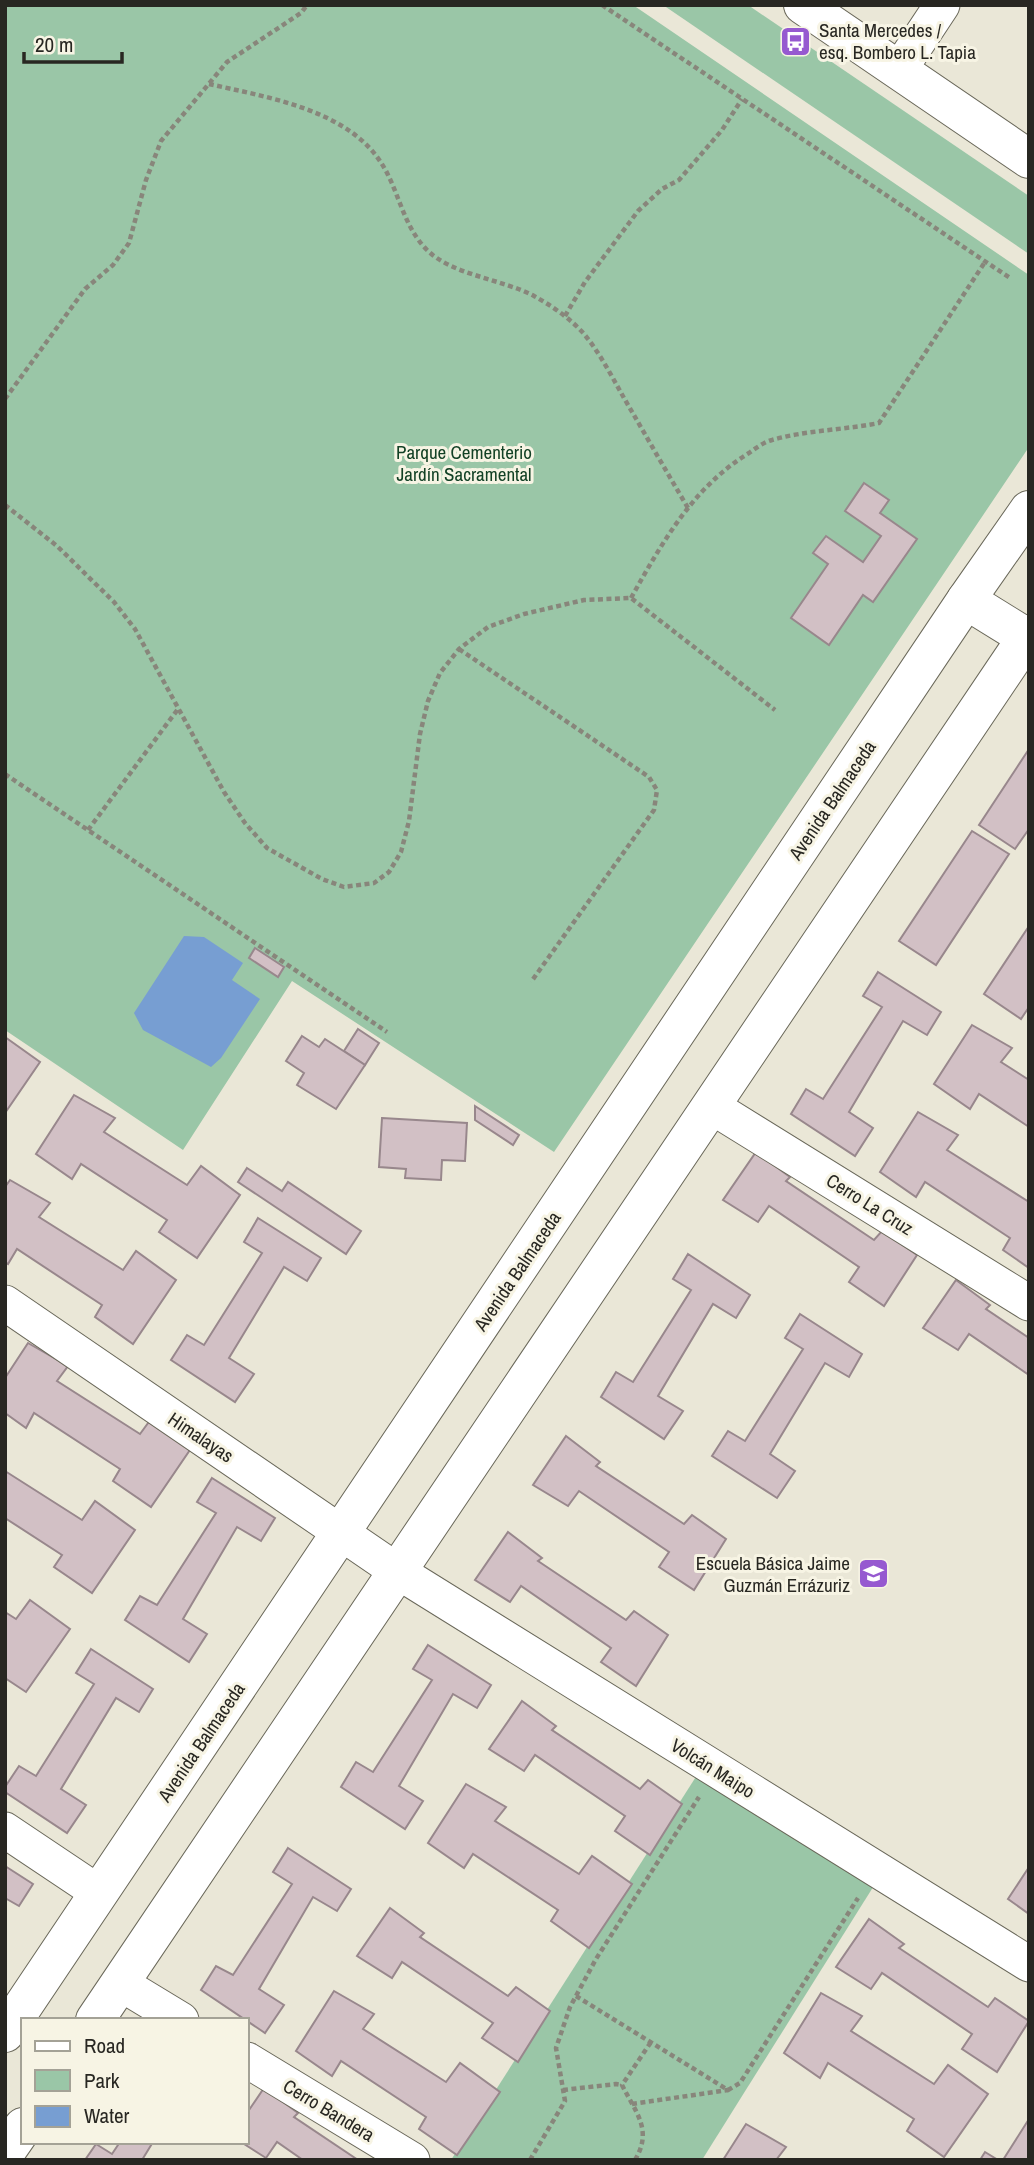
<svg xmlns="http://www.w3.org/2000/svg" width="1034" height="2165" viewBox="0 0 1034 2165" font-family="'Archivo Narrow',sans-serif">
<style>
.green{fill:#9ac6a7}
.water{fill:#779ed2}
.building{fill:#d2c0c5;stroke:#98878c;stroke-width:2}
.lines{fill:none;stroke-linecap:round;stroke-linejoin:round}
.street-casing{stroke:#6a685a;stroke-width:37}
.secondary-casing{stroke:#6a685a;stroke-width:40}
.path{stroke:#88867b;stroke-width:4.5;stroke-dasharray:5 3.5;stroke-linecap:butt}
.street{stroke:#fff;stroke-width:35}
.secondary{stroke:#fff;stroke-width:38}
.labels{text-anchor:middle;dominant-baseline:central;stroke-width:6;stroke-linejoin:round;paint-order:stroke}
.poi-label{font-size:19px;fill:#282722;stroke:#f7f4e4;text-anchor:start}
.park-label{font-size:19px;fill:#124125;stroke:#f7f4e4}
.street-label{font-size:19px;fill:#282722;stroke:#f7f4e4}
</style>
<rect width="100%" height="100%" fill="#eae7d7"/>
<g class="green">
<path d="M5,5H633L1029,275V447L554,1152L292,981L183,1150L5,1030Z"/>
<path d="M663,5H748L1029,196V254Z"/>
<path d="M699,1772L875,1884L702,2160H451Z"/>
</g>
<path class="water" d="M184,936L204,937L243,963L232,980L260,999L221,1058L211,1067L143,1030L134,1013Z"/>
<g class="building">
<path d="M864,483L889,500L880,513L917,539L873,602L863,595L829,645L791,618L828,564L813,553L826,536L863,562L881,536L845,511Z"/>
<path d="M1029,749V829L1015,849L979,825Z"/>
<path d="M972,831L1009,854L936,965L899,941Z"/>
<path d="M1029,926V1007L1021,1019L984,994Z"/>
<path d="M255,948L284,967L278,977L249,958Z"/>
<path d="M878,972L941,1012L927,1035L903,1021L849,1112L873,1128L855,1156L791,1114L806,1089L823,1099L882,1007L863,996Z"/>
<path d="M972,1025L1012,1048L1001,1062L1029,1080V1127L979,1094L970,1109L934,1084Z"/>
<path d="M358,1029L379,1043L365,1065L344,1051Z"/>
<path d="M302,1036L319,1047L325,1039L365,1065L336,1109L297,1085L304,1073L286,1061Z"/>
<path d="M5,1037L40,1062L5,1113Z"/>
<path d="M74,1095L115,1118L104,1132L187,1185L201,1166L240,1195L197,1258L159,1232L167,1220L81,1164L72,1179L36,1154Z"/>
<path d="M475,1106L519,1135L513,1145L475,1120Z"/>
<path d="M918,1112L958,1135L947,1150L1029,1202V1268L1003,1250L1010,1238L925,1182L916,1197L880,1172Z"/>
<path d="M382,1118L467,1123L465,1161L442,1160L441,1180L405,1178L406,1169L379,1167Z"/>
<path d="M756,1152L790,1177L786,1181L874,1240L882,1231L917,1255L884,1306L849,1282L859,1267L769,1206L758,1222L723,1200Z"/>
<path d="M247,1168L282,1191L288,1182L361,1231L346,1254L238,1182Z"/>
<path d="M10,1180L50,1203L39,1217L123,1270L136,1251L176,1280L133,1344L95,1317L102,1305L17,1249L8,1264L5,1262V1187Z"/>
<path d="M258,1218L321,1258L307,1281L284,1267L229,1358L254,1374L235,1402L171,1360L187,1335L204,1345L262,1253L244,1242Z"/>
<path d="M688,1254L750,1295L736,1318L713,1304L658,1396L683,1411L664,1439L601,1397L616,1372L633,1382L691,1290L673,1279Z"/>
<path d="M956,1280L990,1305L986,1309L1029,1338V1375L969,1334L958,1350L923,1328Z"/>
<path d="M800,1314L862,1354L849,1377L825,1363L770,1454L795,1471L777,1498L712,1456L728,1431L745,1441L803,1349L785,1338Z"/>
<path d="M28,1343L68,1366L57,1381L140,1434L154,1415L194,1444L151,1507L113,1481L120,1469L34,1413L26,1428L5,1413V1378Z"/>
<path d="M566,1436L600,1462L596,1466L684,1524L692,1515L726,1539L694,1590L659,1567L669,1552L579,1491L568,1506L533,1485Z"/>
<path d="M5,1471L82,1520L95,1501L135,1530L92,1593L54,1567L62,1555L5,1518Z"/>
<path d="M212,1478L275,1518L261,1541L237,1527L183,1619L207,1634L189,1662L125,1620L140,1596L157,1605L216,1513L197,1502Z"/>
<path d="M508,1532L542,1558L538,1561L626,1620L634,1611L668,1635L636,1686L601,1662L611,1648L521,1586L510,1602L475,1580Z"/>
<path d="M30,1600L70,1629L26,1692L5,1678V1612L16,1619Z"/>
<path d="M428,1645L491,1685L477,1708L453,1694L399,1786L423,1801L405,1829L341,1787L356,1762L373,1772L432,1680L413,1669Z"/>
<path d="M91,1649L153,1689L139,1712L116,1698L61,1789L86,1805L67,1833L5,1792V1787L19,1766L36,1776L94,1684L76,1673Z"/>
<path d="M522,1701L556,1726L552,1730L640,1789L648,1780L682,1804L650,1855L615,1831L625,1816L535,1755L524,1771L489,1749Z"/>
<path d="M466,1784L506,1807L495,1821L579,1874L592,1856L632,1884L589,1948L551,1921L558,1910L473,1854L464,1868L428,1843Z"/>
<path d="M288,1848L351,1889L337,1911L313,1897L259,1989L284,2005L265,2033L201,1990L216,1966L233,1975L292,1884L273,1872Z"/>
<path d="M5,1866L33,1884L19,1906L5,1898Z"/>
<path d="M1029,1867V1914L1008,1899Z"/>
<path d="M390,1908L424,1933L420,1937L508,1996L516,1987L550,2011L518,2062L482,2038L493,2023L402,1962L392,1978L357,1956Z"/>
<path d="M869,1919L904,1944L899,1948L988,2007L995,1998L1029,2021L997,2072L962,2049L972,2034L882,1973L871,1989L836,1967Z"/>
<path d="M334,1991L374,2014L363,2029L446,2082L460,2063L500,2092L457,2155L419,2129L426,2117L341,2061L332,2076L296,2051Z"/>
<path d="M821,1993L862,2016L851,2031L934,2084L948,2065L988,2094L944,2157L907,2131L914,2119L828,2063L820,2078L784,2053Z"/>
<path d="M264,2088L298,2113L294,2117L358,2160H303L277,2142L266,2158L241,2142H247V2113Z"/>
<path d="M1029,2119V2160H1003Z"/>
<path d="M746,2124L786,2147L776,2160H723Z"/>
<path d="M120,2142H153L142,2160H85L96,2144L112,2154Z"/>
<path d="M985,2152L998,2160H980Z"/>
</g>
<g class="lines">
<defs>
<g id="street">
<path d="M899,70L942,5"/>
<path d="M711,1106L1029,1303"/>
<path d="M5,1303L397,1571L1029,1964"/>
<path d="M5,1830L99,1893"/>
<path d="M120,1983L181,2020"/>
<path d="M247,2060L412,2160"/>
</g>
<g id="secondary">
<path d="M803,5L1029,159"/>
<path d="M966,600L1029,639"/>
<path d="M95,2020L1029,634"/>
<path d="M5,2033L966,600L1029,510"/>
<path d="M5,2153L23,2127"/>
</g>
</defs>
<use href="#street" class="street-casing"/>
<use href="#secondary" class="secondary-casing"/>
<g class="path">
<path d="M602,5L1010,278"/>
<path d="M209,84C266,97 345,109 380,161C399,189 402,225 427,250C452,275 502,279 534,296C552,306 571,319 584,334C600,353 612,377 624,398C645,434 666,471 688,508"/>
<path d="M565,316L585,282L638,211L662,189L679,180L722,130L742,99"/>
<path d="M5,399L85,289L113,265L129,243L146,180L161,141L227,62L301,13L307,5"/>
<path d="M5,505L57,546L114,602L135,629L224,792L245,823L267,848L322,879L344,887L374,883L389,872L401,852L409,821L420,734L428,701L440,673L459,649L488,627L524,614L584,600L631,598L775,710"/>
<path d="M631,598C662,543 693,487 749,453C756,448 764,442 772,440C807,430 844,430 879,423L985,262"/>
<path d="M459,649L649,777L657,790L654,810L531,982"/>
<path d="M5,774L387,1032"/>
<path d="M88,830L178,709"/>
<path d="M576,1996L728,2090L740,2083L858,1898"/>
<path d="M563,2090L616,2084L622,2085"/>
<path d="M632,2104L728,2090"/>
<path d="M530,2160L565,2101L556,2048L570,2007L596,1959L699,1797"/>
<path d="M635,2160C653,2130 636,2113 622,2085L651,2042"/>
</g>
<use href="#street" class="street"/>
<use href="#secondary" class="secondary"/>
</g>
<defs>
<symbol id="bus-square" viewBox="-11 -11 22 22"><rect x="-9" y="-9" width="18" height="18" rx="4" fill="#9659d0" stroke="#f7f4e4"/><path d="M-5-6H5V4H4V6H2V4H-2V6H-4V4H-5ZM-3.5-4V0h7V-4ZM-3.5 1.2v1.5H-2V1.2ZM2 1.2v1.5H3.5V1.2Z" fill="#fff"/></symbol>
<symbol id="school-square" viewBox="-11 -11 22 22"><rect x="-9" y="-9" width="18" height="18" rx="4" fill="#9659d0" stroke="#f7f4e4"/><path d="M0-5L7-2L0 1L-7-2ZM-4 1L0 2.5L4 1V4Q0 6-4 4Z" fill="#fff"/></symbol>
</defs>
<g fill-rule="evenodd">
<use href="#bus-square" x="778" y="24" width="35" height="35"/>
<use href="#school-square" x="856" y="1556" width="35" height="35"/>
</g>
<g class="labels">
<g class="poi-label">
<text x="819" y="30">Santa Mercedes /<tspan x="819" dy="22">esq. Bombero L. Tapia</tspan></text>
<text x="850" y="1563" text-anchor="end">Escuela Básica Jaime<tspan x="850" dy="22">Guzmán Errázuriz</tspan></text>
</g>
<g class="park-label">
<text x="464" y="452">Parque Cementerio<tspan x="464" dy="22">Jardín Sacramental</tspan></text>
</g>
<g class="street-label">
<text transform="translate(832 800) rotate(-56)">Avenida Balmaceda</text>
<text transform="translate(870 1204) rotate(32)">Cerro La Cruz</text>
<text transform="translate(517 1271) rotate(-56)">Avenida Balmaceda</text>
<text transform="translate(201 1437) rotate(34)">Himalayas</text>
<text transform="translate(201 1742) rotate(-56)">Avenida Balmaceda</text>
<text transform="translate(713 1768) rotate(32)">Volcán Maipo</text>
<text transform="translate(329 2110) rotate(31)">Cerro Bandera</text>
</g>
</g>
<rect width="1034" height="2165" fill="none" stroke="#282722" stroke-width="14"/>
<rect x="21" y="2018" width="228" height="126" fill="#f7f4e4" stroke="#a4a296" stroke-width="2"/>
<rect x="35" y="2041" width="35" height="10" fill="#ffffff" stroke="#a4a296" stroke-width="2"/>
<text x="84" y="2053" font-size="21" fill="#282722">Road</text>
<rect x="35" y="2070" width="35" height="21" fill="#9ac6a7" stroke="#a4a296" stroke-width="2"/>
<text x="84" y="2088" font-size="21" fill="#282722">Park</text>
<rect x="35" y="2106" width="35" height="21" fill="#779ed2" stroke="#a4a296" stroke-width="2"/>
<text x="84" y="2123" font-size="21" fill="#282722">Water</text>
<path d="M24 52v10h98v-10" fill="none" stroke="#282722" stroke-width="3.5"/>
<text x="35" y="52" font-size="21" fill="#282722" stroke="#f7f4e4" stroke-width="5" paint-order="stroke">20 m</text>
</svg>
